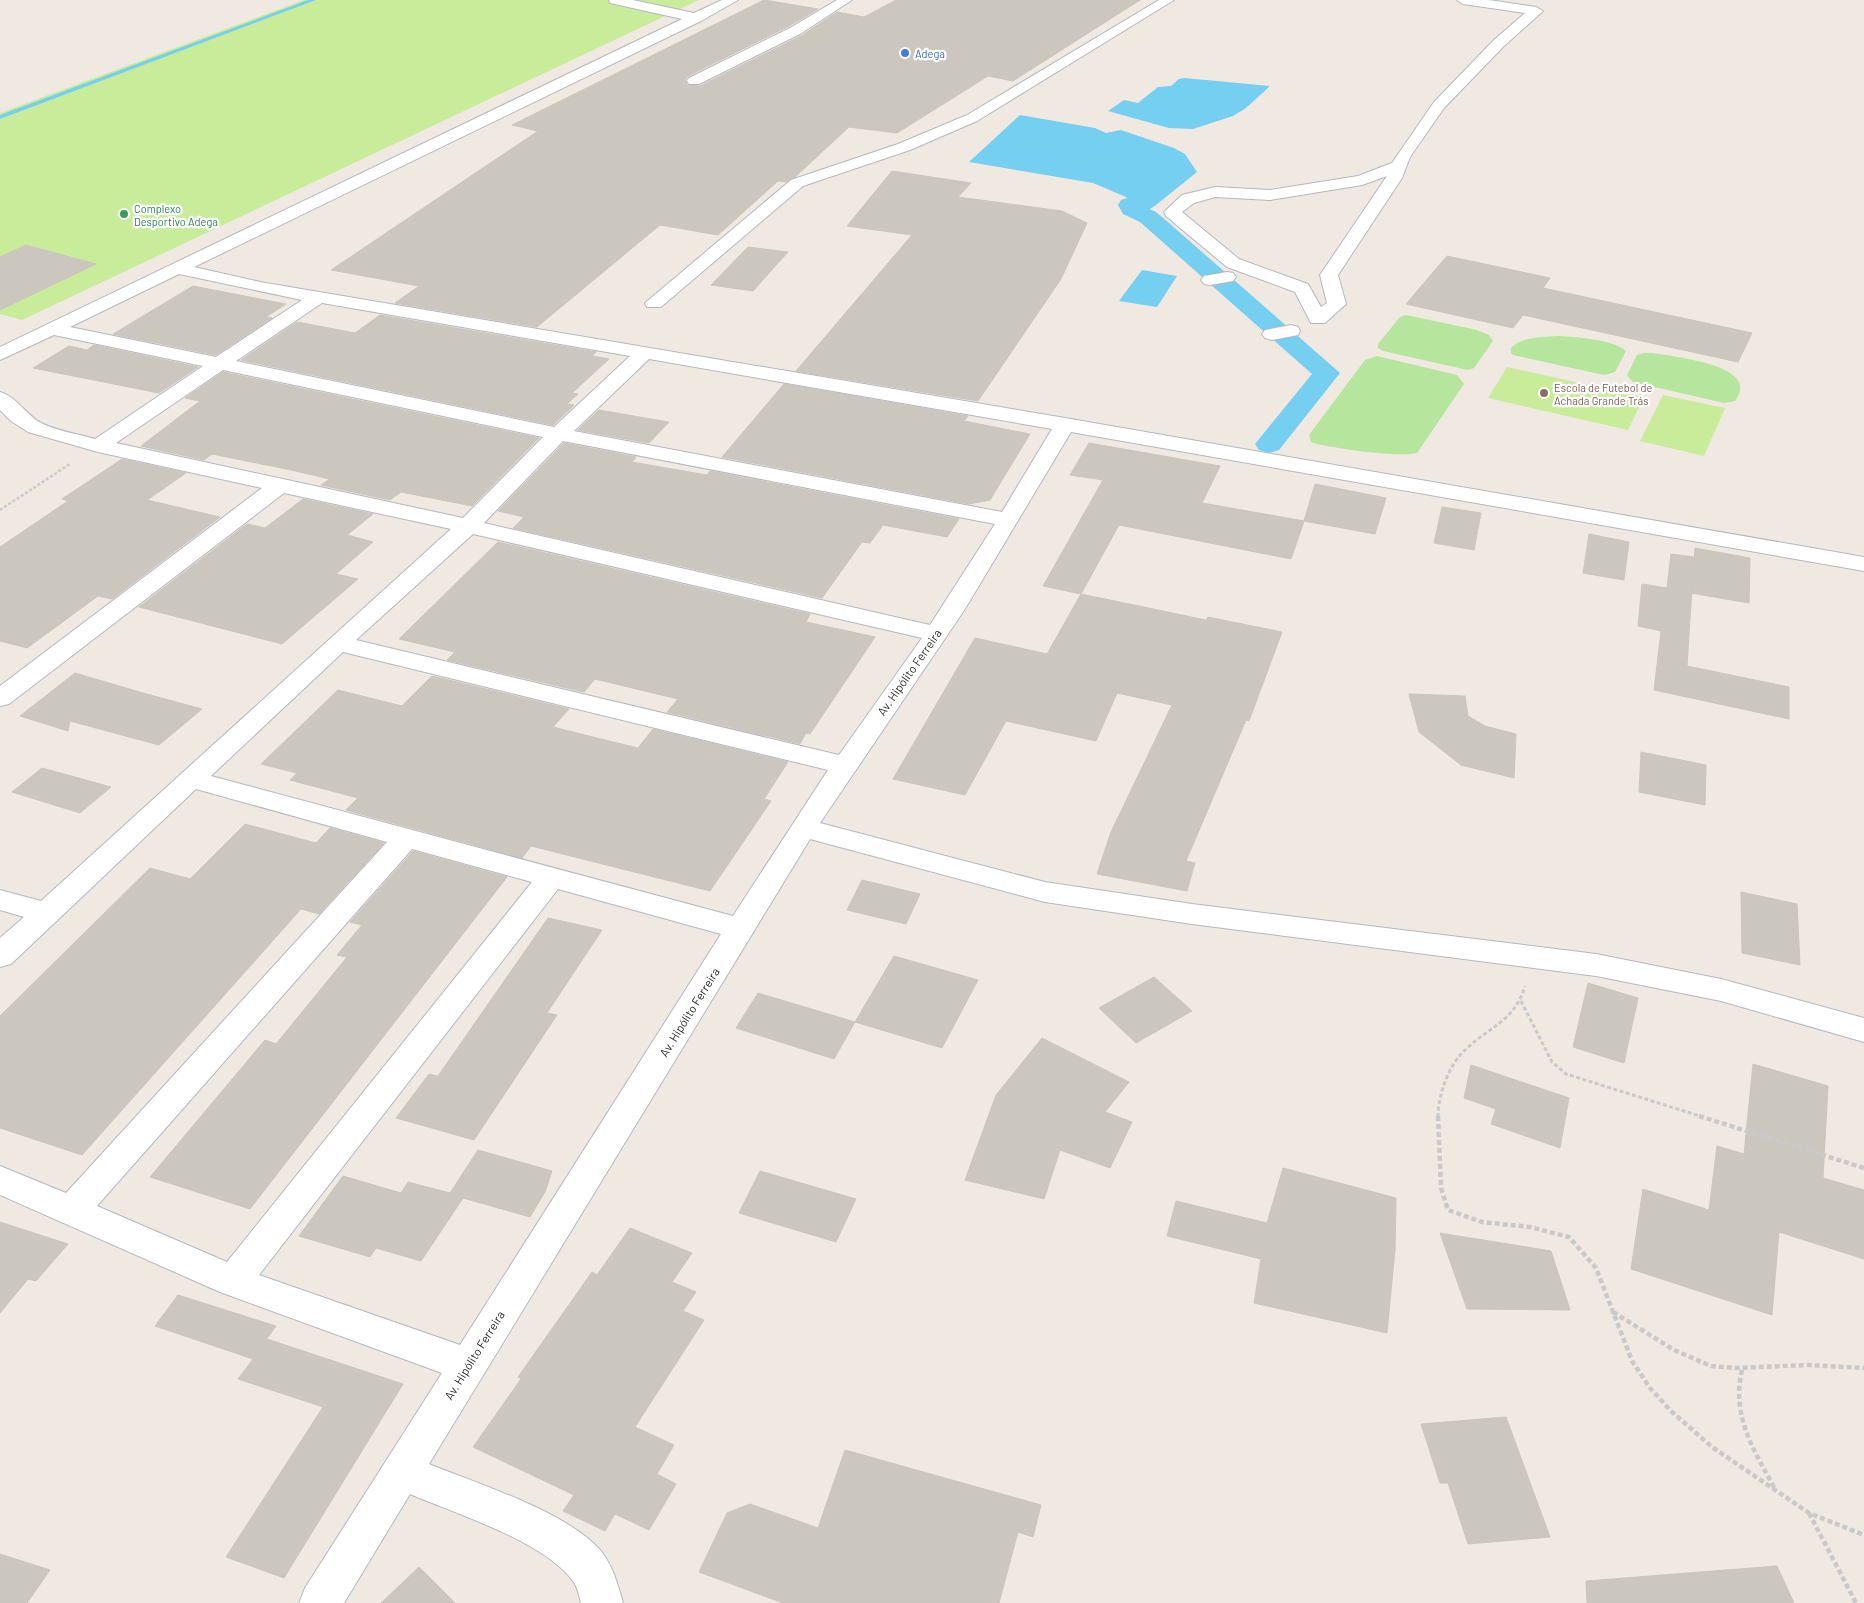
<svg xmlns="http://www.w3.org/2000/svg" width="1864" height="1603" viewBox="0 0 1864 1603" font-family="Barlow,sans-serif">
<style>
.green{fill:#b6e59e}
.pitch{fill:#c9ec9a}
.water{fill:#75cff0}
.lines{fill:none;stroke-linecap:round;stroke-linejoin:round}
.stream{fill:#75cff0;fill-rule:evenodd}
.canal{fill:#75cff0;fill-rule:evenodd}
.building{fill:#cbc7bf;stroke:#cbc5ba}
.minor-casing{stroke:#b4b7c1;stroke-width:2}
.path-far2{stroke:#c9c9c9;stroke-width:2.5;stroke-dasharray:3 2;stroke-linecap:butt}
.path-far1{stroke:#c9c9c9;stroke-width:3;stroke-dasharray:4 2.5;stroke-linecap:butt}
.path{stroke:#c9c9c9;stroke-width:4.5;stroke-dasharray:5 3;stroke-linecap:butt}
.minor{fill:#fff;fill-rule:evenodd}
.shop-dot{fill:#3f7fe0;stroke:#fff;stroke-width:2}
.leisure-dot{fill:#2e9e5b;stroke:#fff;stroke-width:2}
.education-dot{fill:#8d6e63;stroke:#fff;stroke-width:2}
.labels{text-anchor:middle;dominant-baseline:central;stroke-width:4.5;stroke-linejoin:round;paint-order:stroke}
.far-shop-label{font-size:11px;fill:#366cbe;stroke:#fff;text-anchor:start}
.far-leisure-label{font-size:11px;fill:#27864d;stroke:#fff;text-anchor:start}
.far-education-label{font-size:11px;fill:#785e54;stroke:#fff;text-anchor:start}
.street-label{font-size:12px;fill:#2e2e2e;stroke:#fff}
</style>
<rect width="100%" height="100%" fill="#efe9e1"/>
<g class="green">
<path d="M1406,315L1477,330L1489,335L1493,341L1474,368L1468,370L1383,351L1378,348V344L1400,317Z"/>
<path d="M1558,336C1575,337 1613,339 1626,351L1615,372L1604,375L1513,355L1511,353V348C1523,336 1543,337 1558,336Z"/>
<path d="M1643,353H1653C1674,357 1763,365 1735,401L1724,403L1633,382L1627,375L1637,355Z"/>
<path d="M1377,356L1457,375L1464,384L1417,453C1402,458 1327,448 1311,442L1309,435L1365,360Z"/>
</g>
<g class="pitch">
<path d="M304,0H699L22,320L0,314V113Z"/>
<path d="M1507,367L1644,397L1628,430L1488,398Z"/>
<path d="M1663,395L1725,408L1704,456L1640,441Z"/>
</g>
<g class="water">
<path d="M1184,78L1270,86L1246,108L1233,116L1193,129L1169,128L1108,111L1124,100L1138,103L1158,87L1171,86L1179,79Z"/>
<path d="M1020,115L1095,128L1106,133L1121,130L1174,148L1185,154L1197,172L1156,205L1150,209H1140L1126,197L1093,183L969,162Z"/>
<path d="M1142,270L1177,276L1157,307L1119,301Z"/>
</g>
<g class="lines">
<path class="stream" d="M308,0H316L0,119V115Z"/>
<path class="canal" d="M1133,196L1141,198L1144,203L1142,206L1156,212L1169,223L1340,373L1279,450L1269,453L1259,450L1255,444L1312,374L1140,222L1123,214L1118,205L1121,200Z"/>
</g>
<g class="building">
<path d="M764,0L818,9L789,26L688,76L685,80L687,85L700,86L801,36L837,12L864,17L896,0H1140L1013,81L988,76L897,133L849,127L795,177L786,182L778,181L718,235L660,225L537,327L395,303L419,286L331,270L538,131L512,125Z"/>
<path d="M892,171L971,183L958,197L1062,211L1087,223L1061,279L978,401L796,371L912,235L847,226Z"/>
<path d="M26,245L96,264L0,310V257Z"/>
<path d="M748,247L788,252L753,291L711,285Z"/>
<path d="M1447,256L1550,278L1543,288L1752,333L1738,362L1523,315L1513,328L1406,304Z"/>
<path d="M193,286L286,304L266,317L272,318L216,355L113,334Z"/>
<path d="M380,315L596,352L592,356L609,359L572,393L578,394L567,404L574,405L553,425L241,360L297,322L355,333Z"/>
<path d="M94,345L198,367L159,393L33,368L69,346L87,350Z"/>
<path d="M223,372L539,438L472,506L401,492L390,500L321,485L330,479L291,470L212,454L204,460L141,446L200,401L185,398Z"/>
<path d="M784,384L968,416L964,421L1030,434L990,500L969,504L722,457Z"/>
<path d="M599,410L669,422L649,443L578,430Z"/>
<path d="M564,443L636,457L632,462L707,475L710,471L959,519L947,537L883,525L870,543L862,542L822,598L513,528L524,517L498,511Z"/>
<path d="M1089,443L1220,466L1202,503L1304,521L1291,559L1119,525L1081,594L1043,586L1103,480L1070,475Z"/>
<path d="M122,459L186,473L147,500L220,517L112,599L98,596L27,648L0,641V547L68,501L62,499Z"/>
<path d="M1315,484L1386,498L1375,534L1304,521Z"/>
<path d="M303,499L373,514L347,535L373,542L336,574L358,579L282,644L139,607L247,524L265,528Z"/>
<path d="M1442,507L1481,513L1474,550L1434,543Z"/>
<path d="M1589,534L1629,542L1624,580L1583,573Z"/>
<path d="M498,542L810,614L806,622L875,637L810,734L806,733L800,744L667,712L678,699L595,679L584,692L447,660L455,652L399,639Z"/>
<path d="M1695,548L1750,558L1749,603L1691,593Z"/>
<path d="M1671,554L1694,557L1687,666L1789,687V719L1654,690L1661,631L1638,626L1642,584L1667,588Z"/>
<path d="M1081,594L1206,620L1208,617L1282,632L1249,721L1246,720L1186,861L1195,863L1187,891L1097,874L1111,832L1172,705L1117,693L1096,741L1006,721L965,795L893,779L975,638L1047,654Z"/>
<path d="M75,673L143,693L202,709L159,745L70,721L68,731L20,716Z"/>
<path d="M432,676L569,709L553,727L609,741L638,748L653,729L788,762L764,799L771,801L710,891L531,846L522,858L346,810L358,798L290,780L297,773L261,764L338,690L402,706Z"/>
<path d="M1409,694L1465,696L1468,716L1485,726L1516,734L1514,778L1461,765L1419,732Z"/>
<path d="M1641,752L1706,765L1705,805L1639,792Z"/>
<path d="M42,768L111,787L80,813L12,792Z"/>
<path d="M245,824L316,843L330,828L384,843L319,914L301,909L82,1155L0,1128V1016L150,868L190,879Z"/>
<path d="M413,851L507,877L250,1209L150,1177L265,1040L276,1044L347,957L337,955L362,925L350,922Z"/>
<path d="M862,880L920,894L906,924L847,910Z"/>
<path d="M1741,892L1797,904L1800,965L1742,953Z"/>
<path d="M548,918L602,930L547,1013L557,1015L474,1140L396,1118L429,1074L438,1076Z"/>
<path d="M894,956L978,980L942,1048L855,1022Z"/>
<path d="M1154,977L1192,1011L1136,1043L1099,1008Z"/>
<path d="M1588,983L1638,998L1624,1063L1573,1047Z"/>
<path d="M758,993L855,1022L834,1059L736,1028Z"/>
<path d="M1042,1038L1129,1082L1105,1112L1132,1122L1110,1168L1060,1150L1044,1199L965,1180L996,1095Z"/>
<path d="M1753,1064L1828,1086L1823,1178L1864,1190V1259L1779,1232L1772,1315L1631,1269L1643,1189L1709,1210L1717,1146L1744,1154Z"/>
<path d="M1471,1065L1569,1098L1560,1148L1491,1124L1496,1109L1464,1098Z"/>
<path d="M478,1150L552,1171L545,1192L530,1217L463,1198L421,1261L376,1248L370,1257L299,1236L343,1176L401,1193L408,1182L450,1193Z"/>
<path d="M1283,1168L1396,1198L1395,1250L1387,1333L1254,1303L1261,1259L1167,1236L1176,1201L1267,1223Z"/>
<path d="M760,1171L856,1199L836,1242L739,1213Z"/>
<path d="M0,1222L68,1244L36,1281L28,1279L0,1313Z"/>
<path d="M630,1228L692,1253L672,1282L696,1292L683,1311L704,1320L635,1427L674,1445L657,1474L676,1484L649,1530L615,1514L605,1531L563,1511L574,1495L473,1447L521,1379L518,1377L592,1272L597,1275Z"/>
<path d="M1440,1233L1551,1251L1570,1310L1467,1309Z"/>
<path d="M178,1295L276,1326L253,1358L267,1339L403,1384L284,1578L226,1557L323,1407L238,1379L253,1359L155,1326Z"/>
<path d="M1506,1417L1550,1537L1468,1544L1448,1483H1440L1421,1424Z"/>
<path d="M845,1450L1041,1505L1033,1537L1018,1532L999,1603H783L699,1572L727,1513L750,1504L818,1528Z"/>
<path d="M0,1554L50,1570L27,1603H0Z"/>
<path d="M1777,1566L1794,1603H1587L1586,1581Z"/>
<path d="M419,1567L455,1603H381Z"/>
</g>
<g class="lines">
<defs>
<g id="minor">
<path d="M609,0H633L694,13L722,0H738L701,21L194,267L260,282L1065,418L1864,557V571L1071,432L965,609L820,823L1045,882L1192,904L1596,954L1721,979L1864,1018V1042L1721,1001L1596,976L1192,924L1045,902L810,839L429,1464C478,1484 568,1512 601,1551C613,1566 618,1585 623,1603H581C579,1595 578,1588 573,1581C544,1541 456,1514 410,1494L344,1603H299L305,1588L442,1373L220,1292L0,1195V1166L66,1193L387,842L196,789L11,964L0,967V938L24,917L0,910V890L41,901L451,529L284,493L9,704L0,706V686L262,488L98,452L28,432L11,421L0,410V392C16,396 26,415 41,423C57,431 78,434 95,439L203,366L54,335L0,360V347L682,19L610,3ZM179,274L302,300L216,357L70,327ZM322,303L630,356L554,427L236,361ZM649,359L1052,429L1002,512L574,431ZM223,370L543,437L463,518L116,443ZM563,441L995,524L930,625L484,523ZM473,534L922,638L839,755L356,640ZM343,652L828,770L733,916L211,776ZM412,849L532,882L227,1262L97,1206ZM558,889L721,934L460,1345L259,1275Z"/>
<path d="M837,0H852L800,34L699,84H689L687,81L689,78L790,28Z"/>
<path d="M1159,0H1174L977,121L910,150L803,186L661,307H647L645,303L791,180L898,144L967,115Z"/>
<path d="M1457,0H1489L1536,7L1543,11L1504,46L1444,108L1410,157L1402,178L1338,275L1346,304L1325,323H1311L1295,292L1227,267L1166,216L1164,212L1182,195L1215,187L1270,190L1358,176L1392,163L1434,102L1494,40L1525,13L1463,4ZM1387,176L1320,275L1327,303L1321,307L1308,284L1239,259L1182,212L1194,203L1215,197L1270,200L1362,185Z"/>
<path d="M1227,272L1233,273L1236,277L1233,281L1210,285L1204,284L1201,280L1204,276Z"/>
<path d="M1291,325L1298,327L1300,331L1298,335L1272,340L1265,338L1262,334L1265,330Z"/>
</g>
</defs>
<use href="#minor" class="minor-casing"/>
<path class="path-far2" d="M0,510L70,464"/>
<g class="path-far1">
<path d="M1521,1001L1552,1062L1566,1074L1703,1117"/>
<path d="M1438,1117C1438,1096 1448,1068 1462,1053C1486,1028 1515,1022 1525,986"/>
</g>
<g class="path">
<path d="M1438,1116L1441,1188L1448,1210L1482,1222L1530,1227L1569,1237L1596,1268L1632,1361L1650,1388L1671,1411L1712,1447L1809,1513L1864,1535"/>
<path d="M1699,1116L1864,1168"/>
<path d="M1613,1312L1674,1350L1711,1366L1735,1368L1809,1365L1864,1368"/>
<path d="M1742,1370C1731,1416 1754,1450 1775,1489"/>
<path d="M1809,1513L1856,1603"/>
</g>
<use href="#minor" class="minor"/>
</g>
<circle class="shop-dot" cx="905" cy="53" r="5"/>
<circle class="leisure-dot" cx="124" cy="214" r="5"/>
<circle class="education-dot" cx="1544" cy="393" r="5"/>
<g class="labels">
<g class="far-shop-label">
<text x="915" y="53">Adega</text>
</g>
<g class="far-leisure-label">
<text x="134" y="208">Complexo<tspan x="134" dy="13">Desportivo Adega</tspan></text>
</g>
<g class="far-education-label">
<text x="1554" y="387">Escola de Futebol de<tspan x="1554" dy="13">Achada Grande Trás</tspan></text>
</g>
<g class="street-label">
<text transform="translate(909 672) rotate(-55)">Av. Hipólito Ferreira</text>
<text transform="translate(689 1012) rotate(-58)">Av. Hipólito Ferreira</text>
<text transform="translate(474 1355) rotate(-58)">Av. Hipólito Ferreira</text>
</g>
</g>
</svg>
